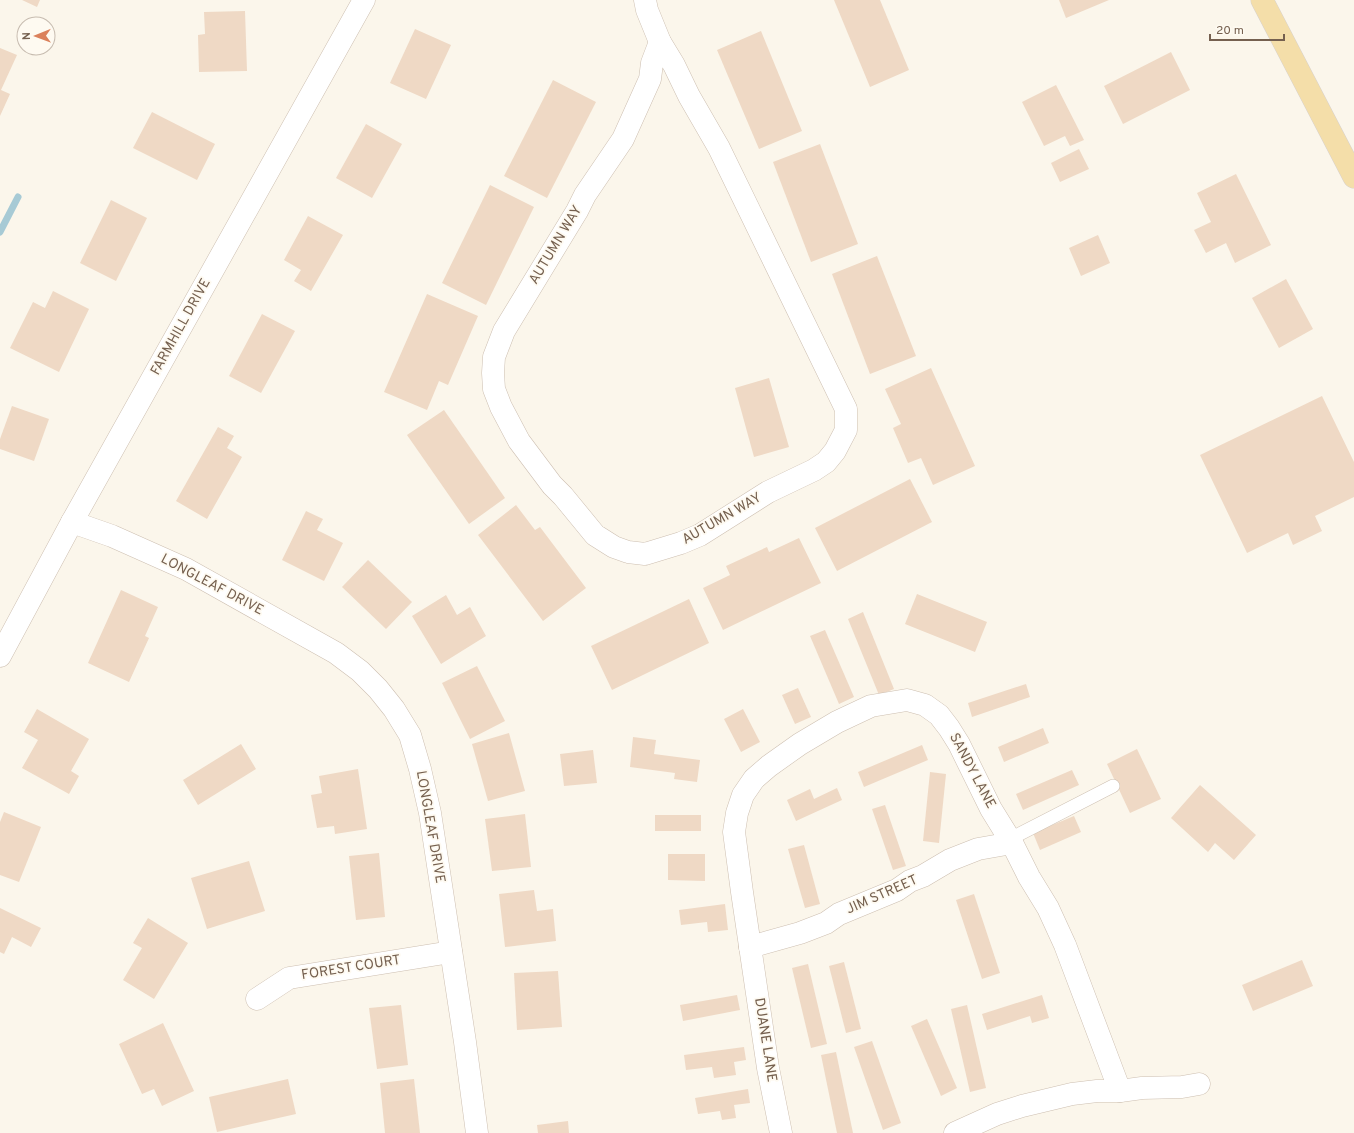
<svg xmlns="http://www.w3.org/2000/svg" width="1354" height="1133" viewBox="0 0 1354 1133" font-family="Overpass,sans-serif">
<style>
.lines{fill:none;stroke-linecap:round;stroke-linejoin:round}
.stream{stroke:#a7cad5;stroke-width:7}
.building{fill:#efd9c5}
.service-casing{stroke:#cdbfb1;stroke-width:14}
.minor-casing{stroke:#cdbfb1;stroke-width:23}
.primary-casing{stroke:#d8d2ce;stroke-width:23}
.service{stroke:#fff;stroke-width:13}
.minor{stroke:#fff;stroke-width:22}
.primary{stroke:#f4dea9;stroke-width:22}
.labels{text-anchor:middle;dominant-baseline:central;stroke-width:3.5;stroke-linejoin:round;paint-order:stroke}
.street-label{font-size:14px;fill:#75604f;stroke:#fefaf1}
</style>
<rect width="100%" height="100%" fill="#fbf6eb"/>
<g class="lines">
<path class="stream" d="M0,232L18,197"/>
</g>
<g class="building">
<path d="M22,0H40L37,7Z"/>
<path d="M834,0H880L909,70L870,87Z"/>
<path d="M1059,0H1109L1066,18Z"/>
<path d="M245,11L247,71L199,72L198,35L205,34L204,12Z"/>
<path d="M415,29L451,45L426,99L390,83Z"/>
<path d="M761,31L802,131L759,149L717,50Z"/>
<path d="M0,48L17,55L1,90L10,94L0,116Z"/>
<path d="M1171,52L1190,90L1123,124L1104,86Z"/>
<path d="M553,80L596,102L547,198L504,176Z"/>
<path d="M1056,85L1084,140L1070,146L1065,136L1044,146L1022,102Z"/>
<path d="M152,112L215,144L197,180L133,148Z"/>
<path d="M366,124L402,144L372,198L336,178Z"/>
<path d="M820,144L858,244L811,262L773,162Z"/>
<path d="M1079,149L1089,169L1060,182L1051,163Z"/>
<path d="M1236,174L1271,245L1235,263L1226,243L1206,253L1194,230L1211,222L1197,193Z"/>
<path d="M490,185L534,207L486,305L442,283Z"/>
<path d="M111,200L147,218L116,281L80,263Z"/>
<path d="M308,216L343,235L311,291L294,281L301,270L284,260Z"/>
<path d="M1098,235L1110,263L1081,276L1069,248Z"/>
<path d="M877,256L916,356L870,374L832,274Z"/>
<path d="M1286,279L1313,329L1279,348L1252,298Z"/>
<path d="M53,291L89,309L59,372L10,348L33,302L45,308Z"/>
<path d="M427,294L478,316L448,385L439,381L427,410L384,392Z"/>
<path d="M262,314L295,331L261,393L229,376Z"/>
<path d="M931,368L975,466L933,485L921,458L908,463L893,428L901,424L885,389Z"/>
<path d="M769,378L789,447L754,457L735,388Z"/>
<path d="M1322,396L1354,462V497L1315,516L1322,531L1293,545L1288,533L1247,553L1200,455Z"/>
<path d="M12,406L49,419L34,461L0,449V439Z"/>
<path d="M444,410L505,498L469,524L407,435Z"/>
<path d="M218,427L234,436L227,448L242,457L207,519L176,501Z"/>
<path d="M910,479L932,522L837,571L815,528Z"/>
<path d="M516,505L535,530L540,527L586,588L543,621L478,535Z"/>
<path d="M306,511L323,519L317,530L343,543L324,581L282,560Z"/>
<path d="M799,538L821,583L723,630L703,588L730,575L726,566L767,547L769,552Z"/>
<path d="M368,560L412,602L386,629L342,587Z"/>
<path d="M121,590L158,607L145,636L149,638L129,682L88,663Z"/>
<path d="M917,594L987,622L975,652L905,624Z"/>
<path d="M446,595L457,615L470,607L486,636L441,664L412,616Z"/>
<path d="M689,599L709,643L612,690L591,646Z"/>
<path d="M863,612L894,689L879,695L848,619Z"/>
<path d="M825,630L854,697L839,704L810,636Z"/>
<path d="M477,666L505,721L470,739L442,683Z"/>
<path d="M1026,684L1030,697L972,717L968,703Z"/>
<path d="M798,688L811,717L795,724L782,695Z"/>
<path d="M37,709L89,739L71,771L79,776L69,794L22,768L38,740L24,732Z"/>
<path d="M743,709L760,742L741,752L724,719Z"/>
<path d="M1043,728L1049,743L1004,762L998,747Z"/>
<path d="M509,733L525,791L488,801L472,744Z"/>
<path d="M633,737L656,740L654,754L700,760L697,782L674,779L675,773L630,767Z"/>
<path d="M241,744L256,769L198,805L183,780Z"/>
<path d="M922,745L928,760L864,787L858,772Z"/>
<path d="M1137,749L1161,799L1130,813L1107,764Z"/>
<path d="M593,750L597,783L564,786L560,754Z"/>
<path d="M358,769L367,829L335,834L334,826L317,828L311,795L322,793L319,776Z"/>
<path d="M1072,770L1079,785L1023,810L1016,794Z"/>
<path d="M930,772L946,774L939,843L923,841Z"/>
<path d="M1200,785L1256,835L1234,860L1215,843L1208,852L1171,818Z"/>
<path d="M837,788L842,800L796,821L787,800L810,789L814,799Z"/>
<path d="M885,805L906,866L893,870L872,809Z"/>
<path d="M4,812L41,827L19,882L0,875V822Z"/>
<path d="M525,814L531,867L492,871L485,819Z"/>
<rect x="655" y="815" width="46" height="16"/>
<path d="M1074,816L1081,832L1040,850L1033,833Z"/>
<path d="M804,845L820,904L805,908L788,849Z"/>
<path d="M379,853L385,917L356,920L349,856Z"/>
<path d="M668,854H705V881L668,880Z"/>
<path d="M249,861L265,911L207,929L191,878Z"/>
<path d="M534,890L537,911L553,909L556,941L505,947L499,894Z"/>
<path d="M974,894L1000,973L982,979L956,900Z"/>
<path d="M725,904L728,930L708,932L707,922L681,925L679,910Z"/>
<path d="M0,908L41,928L31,947L12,937L4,954L0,952Z"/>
<path d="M148,918L188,943L154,999L123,980L142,948L133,943Z"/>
<path d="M1302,960L1313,986L1253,1011L1242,985Z"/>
<path d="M844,962L861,1029L846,1033L829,966Z"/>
<path d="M808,964L827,1044L811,1048L792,968Z"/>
<path d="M558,971L562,1027L517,1030L514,973Z"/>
<path d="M737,995L740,1010L683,1021L680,1005Z"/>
<path d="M1042,995L1049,1018L1032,1023L1030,1016L987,1030L982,1014Z"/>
<path d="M401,1005L408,1065L377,1069L369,1008Z"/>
<path d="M967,1005L986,1088L970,1092L951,1009Z"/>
<path d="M927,1019L957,1088L941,1096L911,1026Z"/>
<path d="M163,1023L194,1091L162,1106L154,1089L142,1094L119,1044Z"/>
<path d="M872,1041L901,1123L883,1130L854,1047Z"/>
<path d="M744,1047L746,1060L734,1062L736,1075L714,1078L712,1067L686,1070L684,1055Z"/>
<path d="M836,1052L853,1133H837L821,1055Z"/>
<path d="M288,1079L296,1114L217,1132L209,1097Z"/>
<path d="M414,1079L420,1133H385L380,1083Z"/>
<path d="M748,1089L750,1103L734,1105L736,1118L722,1120L720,1111L698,1114L695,1098Z"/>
<path d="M568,1121L569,1133H538L537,1125Z"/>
</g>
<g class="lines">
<defs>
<path id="service" d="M1010,839L1113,786"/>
<g id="minor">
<path d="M645,0L647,10L660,42"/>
<path d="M660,42L674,65L689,96L719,148L846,409V430L835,451L826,462L814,470L768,492L700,535L681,543L645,554L628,552L614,547L595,535L563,496L552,485L519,441L501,407L494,389L493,373L494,357L504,331L577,211L585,195L623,139L650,79L652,63Z"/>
<path d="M72,522L112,536L186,569L336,653L360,671L378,689L394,709L410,735L420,769L430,813L465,1042L477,1133"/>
<path d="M0,656L72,522L364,0"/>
<path d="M750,947L800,933L826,923L839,914L897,890L910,881L923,876L950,860L978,849L1012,843"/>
<path d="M257,999L289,978L451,952"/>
<path d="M781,1133L768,1068L742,892L734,832L737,813L743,795L754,779L769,766L800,744L837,722L871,706L907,700L925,705L939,715L949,728L959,744L991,809L1012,843L1029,877L1048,908L1065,945L1120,1091"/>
<path d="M955,1133L997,1114L1022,1106L1072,1094L1097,1091H1120L1142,1088L1182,1087L1199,1084"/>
</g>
<path id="primary" d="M1262,0L1354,177"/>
</defs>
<use href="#service" class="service-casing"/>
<use href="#minor" class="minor-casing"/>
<use href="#primary" class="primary-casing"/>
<use href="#service" class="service"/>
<use href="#minor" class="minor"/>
<use href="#primary" class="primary"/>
</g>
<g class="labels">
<g class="street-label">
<text transform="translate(556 245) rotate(-59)">AUTUMN WAY</text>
<text transform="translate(181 327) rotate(-61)">FARMHILL DRIVE</text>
<text transform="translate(722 519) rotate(-30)">AUTUMN WAY</text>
<text transform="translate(212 585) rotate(28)">LONGLEAF DRIVE</text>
<text transform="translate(972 771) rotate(62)">SANDY LANE</text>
<text transform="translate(430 827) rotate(80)">LONGLEAF DRIVE</text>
<text transform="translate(882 895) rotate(-24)">JIM STREET</text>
<text transform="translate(351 968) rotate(-9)">FOREST COURT</text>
<text transform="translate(765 1040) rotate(81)">DUANE LANE</text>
</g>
</g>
<g transform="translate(36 36) rotate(269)"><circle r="19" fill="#fefaf1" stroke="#c7bcb0"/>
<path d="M0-3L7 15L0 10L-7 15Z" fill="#db815b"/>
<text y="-6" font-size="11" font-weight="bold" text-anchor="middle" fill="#75604f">N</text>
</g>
<path d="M1210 34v6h74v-6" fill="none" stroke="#75604f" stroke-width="2"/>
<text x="1216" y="34" font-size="12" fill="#75604f" stroke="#fefaf1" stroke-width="3" paint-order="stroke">20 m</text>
</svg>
